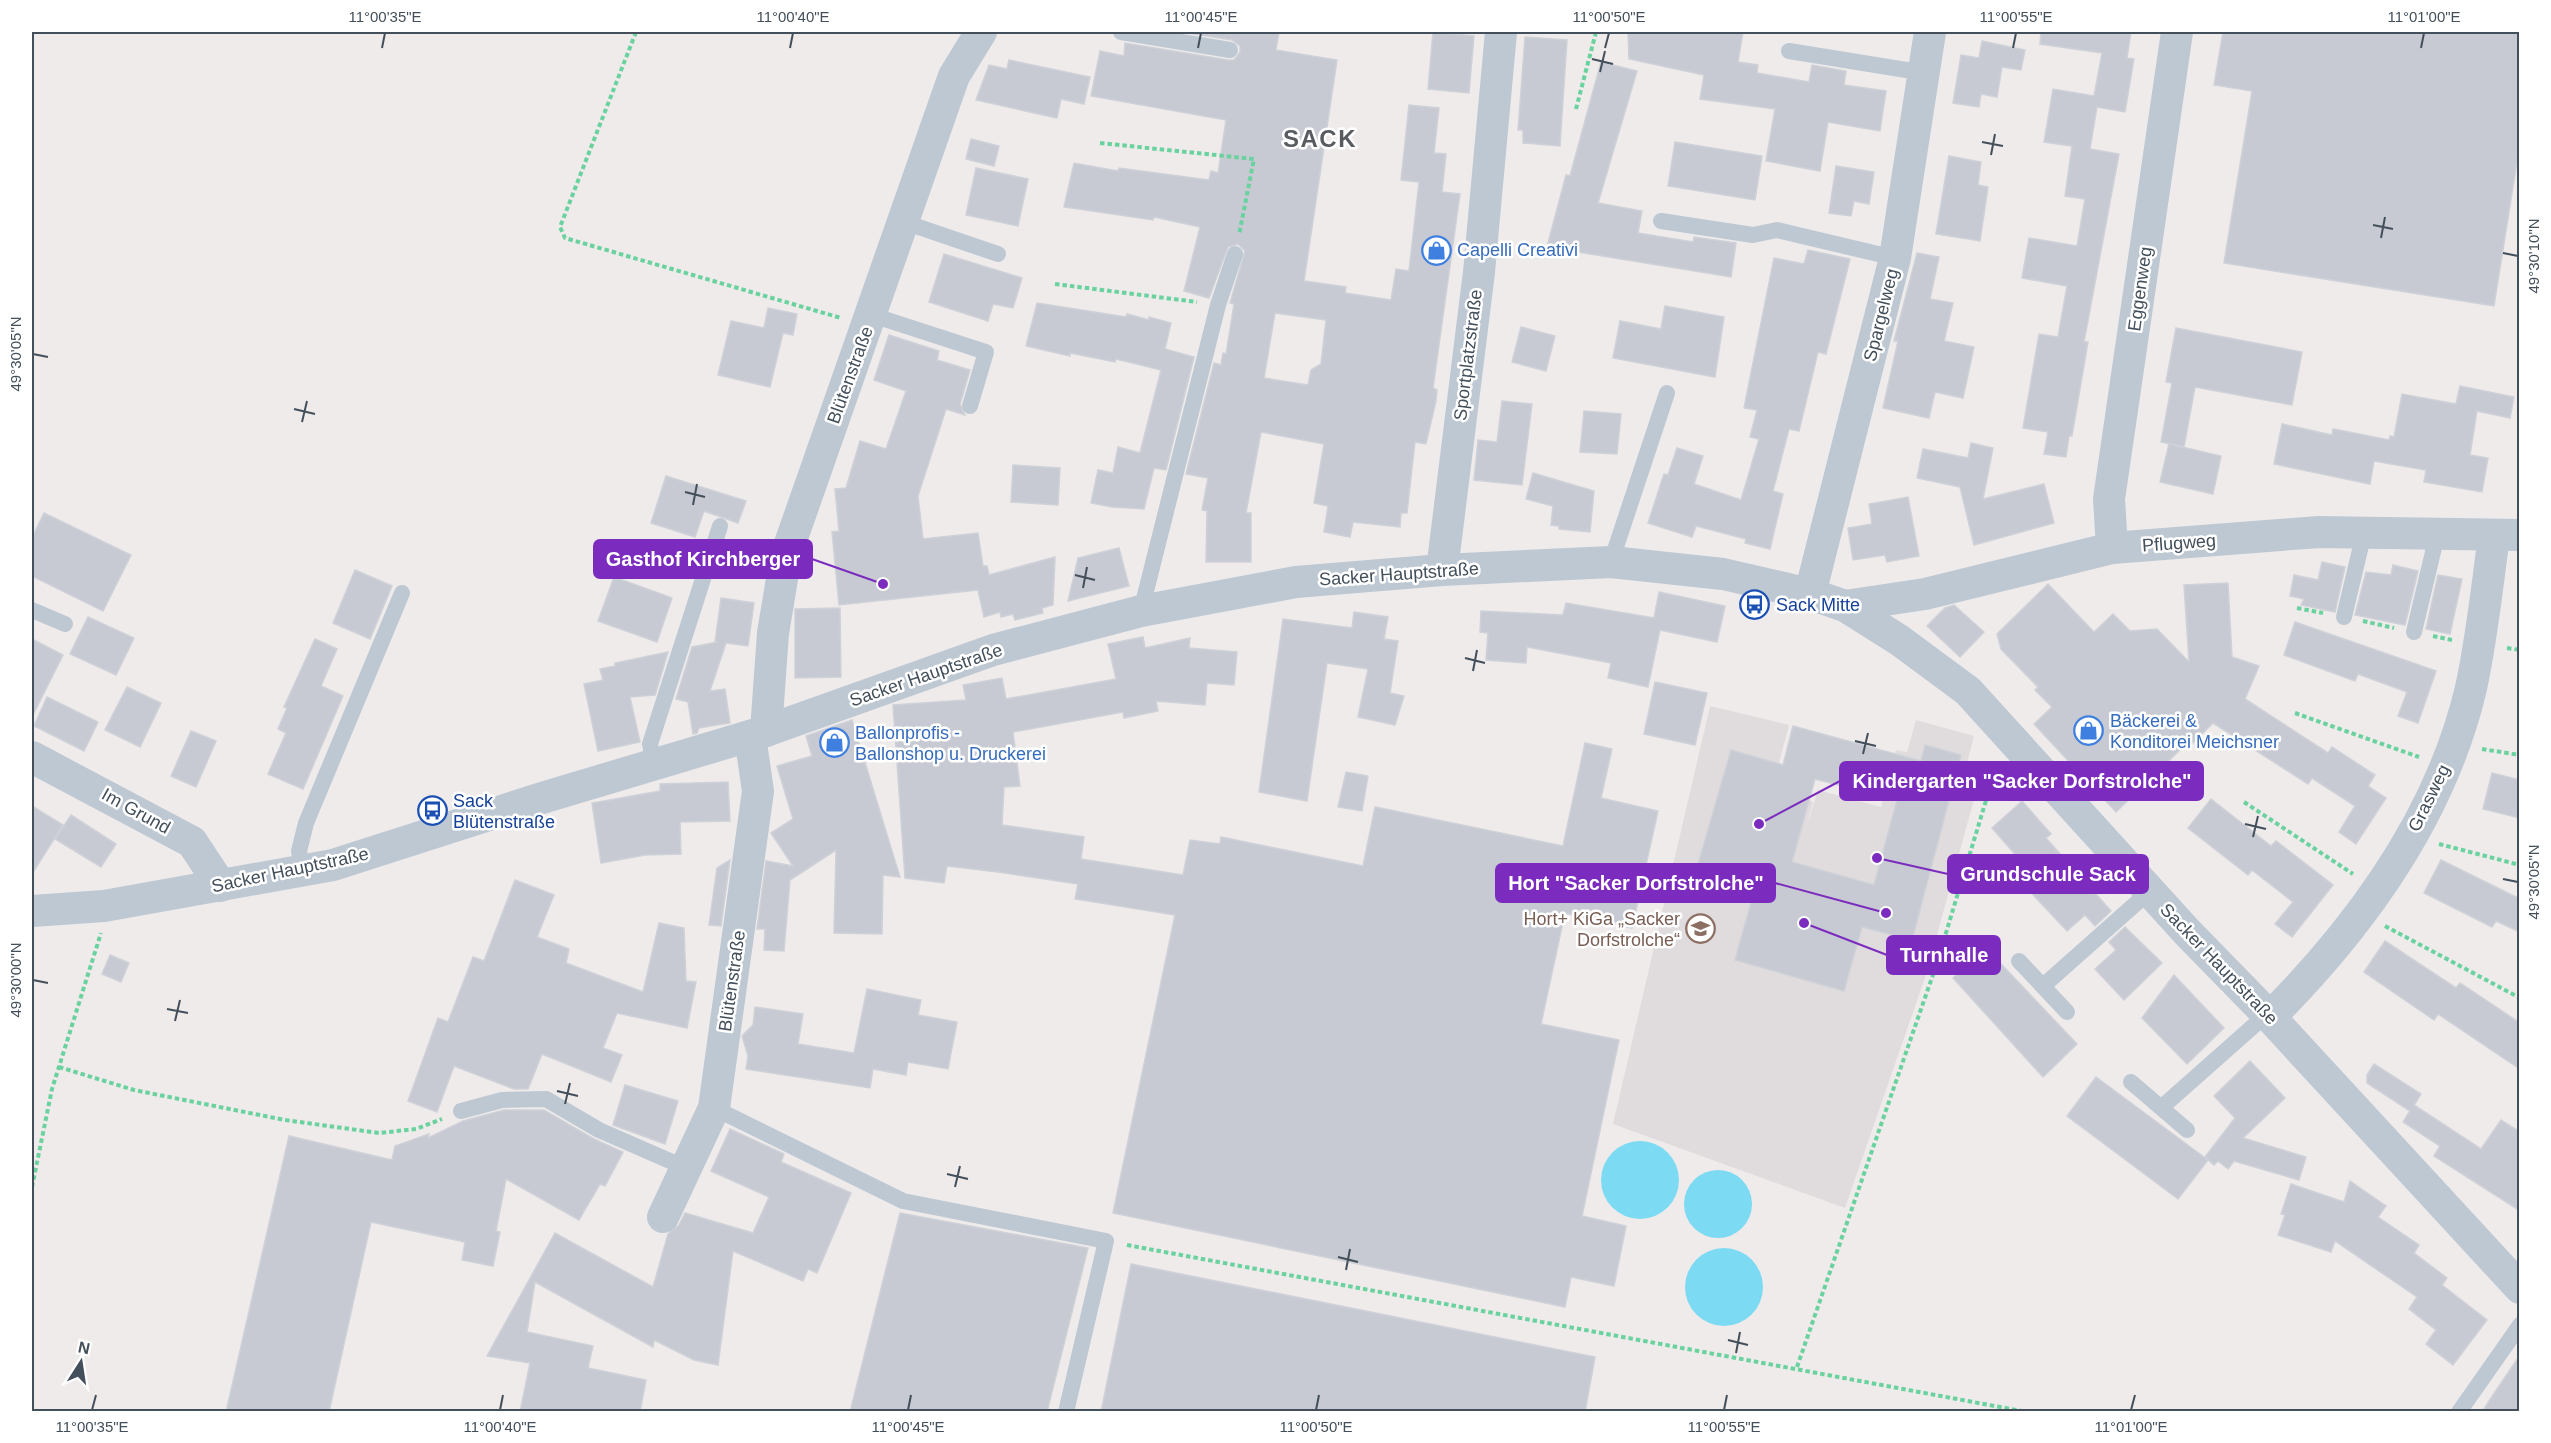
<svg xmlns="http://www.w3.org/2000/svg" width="2551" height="1443" viewBox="0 0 2551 1443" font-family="Helvetica,sans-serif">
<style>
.education{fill:#e0dcdd}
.water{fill:#7ddaf3}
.building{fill:#c7cad2;stroke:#cfd1d8;stroke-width:1.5;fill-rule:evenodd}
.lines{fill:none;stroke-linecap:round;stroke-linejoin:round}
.path{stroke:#6ad29f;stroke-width:4;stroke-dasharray:4.5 3;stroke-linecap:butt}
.service{stroke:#bdc8d3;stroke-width:16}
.minor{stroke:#bdc8d3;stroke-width:32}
.ticks{fill:none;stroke:#434f5a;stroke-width:2}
.labels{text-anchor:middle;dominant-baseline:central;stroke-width:5;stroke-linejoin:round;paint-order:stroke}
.shop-label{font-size:18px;fill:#366cbe;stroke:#fff;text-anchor:start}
.street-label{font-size:18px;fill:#434f5a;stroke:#fff}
.transit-label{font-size:18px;fill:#164399;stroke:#fff;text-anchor:start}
.education-label{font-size:18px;fill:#785e54;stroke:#fff;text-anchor:end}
.district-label{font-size:24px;font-weight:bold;letter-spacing:1.5px;fill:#585c61;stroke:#fff}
.leader{fill:none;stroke:#7b2cbf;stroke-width:2}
.callout-dot{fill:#7b2cbf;stroke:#fff;stroke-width:2}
.callout{fill:#7b2cbf;stroke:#7b2cbf;stroke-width:2}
.callout-label{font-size:20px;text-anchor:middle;font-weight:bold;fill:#fff}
.neatline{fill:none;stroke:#434f5a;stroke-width:2}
.ticks-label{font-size:15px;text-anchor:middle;fill:#434f5a}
</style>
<rect width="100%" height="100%" fill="#efebeb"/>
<path class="education" d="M1710,706L1789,725L1772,789L1813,802L1805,831L1818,790L1881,807L1896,750L1907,752L1916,720L1974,736L1959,794L1974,799L1927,972L1845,1208L1613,1124Z"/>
<g class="water">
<circle cx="1640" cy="1180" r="39"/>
<circle cx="1718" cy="1204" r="34"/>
<circle cx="1724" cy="1287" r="39"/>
</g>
<g class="building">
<path d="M1182,32H1279L1276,50L1337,60L1304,281L1346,287L1345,293L1391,300L1396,269L1409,271L1419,182L1401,180L1409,105L1439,108L1434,153L1446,154L1442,192L1460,194L1433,388L1437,390L1436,401L1426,444L1415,442L1407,513H1401L1400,527L1353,522L1350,537L1324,532L1328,506L1314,503L1324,444L1261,432L1246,513H1251V562H1206L1207,511L1202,510L1208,478L1186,474L1214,363L1221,365L1223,353L1226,354L1234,304L1230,303L1245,251L1238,244L1228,247L1209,298L1184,291L1200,227L1154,217L1153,220L1064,207L1074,163L1118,171L1119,168L1209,180L1211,171L1218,173L1226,120L1091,96L1100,51L1124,56L1125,43L1228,60H1234L1240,52V46L1232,40ZM1275,313L1326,320L1321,364L1311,370L1308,385L1264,378Z"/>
<path d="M1433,32L1474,36L1469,93L1428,89Z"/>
<path d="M1628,32H1743L1738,62L1758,65L1757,73L1809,82L1812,65L1846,71L1844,85L1886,91L1880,131L1828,122L1820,171L1766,161L1775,109L1700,99L1704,75L1629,59Z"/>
<path d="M2041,32H2131L2127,58L2134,59L2125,112L2097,107L2090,149L2119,154L2084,342H2088L2072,436H2069L2066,457L2044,454L2048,432L2023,428L2039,334L2058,337L2067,286L2022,278L2029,238L2077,246L2085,199L2065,196L2072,146L2044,142L2053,89L2094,96L2102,53L2040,44Z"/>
<path d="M2223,32H2520V143L2494,306L2224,263L2252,91L2214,85Z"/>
<path d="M1525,37L1567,40L1560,146L1523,143V130H1518Z"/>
<path d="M1982,41L2025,50L2021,70L2002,67L1997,97L1981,94L1979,107L1953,103L1961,55L1979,58Z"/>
<path d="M1009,60L1090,77L1084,104L1061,99L1057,118L976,100L989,65L1007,69Z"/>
<path d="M1601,62L1637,71L1598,203L1642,211L1638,233L1693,242L1694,237L1736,243L1731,277L1547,247L1566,175L1570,176Z"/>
<path d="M971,139L999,146L994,166L966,159Z"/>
<path d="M1675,142L1762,156L1755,200L1668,186Z"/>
<path d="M1949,156L1981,162L1978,185L1988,187L1980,241L1936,234Z"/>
<path d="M1836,166L1874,172L1869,204L1854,201L1851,216L1829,213Z"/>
<path d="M976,168L1028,179L1018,226L966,215Z"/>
<path d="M1808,250L1850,259L1826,354L1818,352L1799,431L1789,429L1773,491L1783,494L1770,549L1745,543L1746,539L1696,526L1692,537L1648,523L1664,474L1668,475L1677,448L1703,456L1694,484L1741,500L1759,439L1750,437L1757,410L1744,408L1774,258L1804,264Z"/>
<path d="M1917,253L1939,257L1930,299L1953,303L1944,341L1974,347L1963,398L1935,392L1929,418L1883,408L1898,341H1894Z"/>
<path d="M944,254L1022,278L1013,308L993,304L988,321L929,302Z"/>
<path d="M1037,303L1126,317L1127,314L1149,320V317L1171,323L1165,349L1194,357L1166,470L1154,468L1144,509L1112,507L1091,503L1098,470L1113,473L1118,447L1140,453L1161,370L1116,359L1115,362L1070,353V356L1026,346Z"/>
<path d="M1665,306L1724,317L1715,377L1613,358L1620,321L1661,329Z"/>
<path d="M768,308L797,314L793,335L783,333L770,387L718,375L731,321L764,328Z"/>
<path d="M1521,327L1555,336L1546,371L1512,362Z"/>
<path d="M2176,328L2302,352L2292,405L2195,387L2184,447L2161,442L2172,383L2166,382Z"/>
<path d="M889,335L939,351L937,360L970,370L960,404L965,415L946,409L918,496L923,539L978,533L983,566H987L989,575L1055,557L1053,605L1042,608L1043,613L1015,620L1013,614L1001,617L1000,612L984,617L978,590L839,605L832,532L839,531L835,489L846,488L860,441L886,449L906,391L874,380Z"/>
<path d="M2460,386L2514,397L2510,418L2477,411L2470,455L2488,458L2482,492L2424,482L2426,470L2374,461L2370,484L2274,464L2282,424L2332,435L2333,429L2389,440L2390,436L2394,437L2402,394L2456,404Z"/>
<path d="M1502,401L1532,404L1522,485L1474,480L1478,440L1497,442Z"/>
<path d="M1584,411L1621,414L1617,454L1580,452Z"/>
<path d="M1971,443L1993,448L1983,499L2044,484L2054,523L1974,545L1960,487L1917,478L1923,449L1968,458Z"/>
<path d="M2169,444L2221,456L2213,494L2160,482Z"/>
<path d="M1013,465L1060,468L1058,505L1011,502Z"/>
<path d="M1533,473L1594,491L1590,532L1559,529V526L1551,525L1553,506L1526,499Z"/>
<path d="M666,476L746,501L738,523L704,511L695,537L651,523Z"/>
<path d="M1908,497L1919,556L1887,562L1885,555L1853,560L1848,528L1872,524L1869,504Z"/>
<path d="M44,513L131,555L103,611L32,576V538Z"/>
<path d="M1119,548L1129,586L1068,601L1078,558Z"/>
<path d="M2322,562L2345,567L2335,612L2301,605L2304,599L2290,596L2294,575L2318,580Z"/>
<path d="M2393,565L2418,571L2405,625L2355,615L2366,572L2391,575Z"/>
<path d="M355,570L392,586L370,639L333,623Z"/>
<path d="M2438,575L2462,579L2450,634L2426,629Z"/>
<path d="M614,577L672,598L657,642L598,621Z"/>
<path d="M2228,583L2232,657L2259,666L2245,699L2328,753L2332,747L2375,775L2368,786L2386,798L2356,844L2339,832L2355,806L2312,778L2308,784L2213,723L2188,748L2185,745L2116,812L2034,724L2052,707L2035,690L2038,687L2001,649L1997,634L2048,584L2094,632L2113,614L2130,631L2157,629L2189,662L2184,585Z"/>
<path d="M1659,592L1725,606L1717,642L1660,630L1648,687L1608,678L1611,663L1527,647L1526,663L1486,660L1488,633L1480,632L1481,611L1563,615L1566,603L1654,618Z"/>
<path d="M721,598L754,603L748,646L726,643L710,691L725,689L730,723L699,728L697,733L693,734L688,702L676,699L692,647L718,642H715Z"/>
<path d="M1954,605L1984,632L1960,657L1927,626L1945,608Z"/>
<path d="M840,608L841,677L795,678V609Z"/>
<path d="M1354,612L1388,617L1384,639L1398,641L1390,693L1404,696L1395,725L1358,717L1368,669L1327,663L1307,801L1259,792L1283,619L1352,628Z"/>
<path d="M88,617L134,638L116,675L70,654Z"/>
<path d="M2295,622L2436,671L2418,723L2398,716L2407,692L2358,674L2355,681L2284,655Z"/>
<path d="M1143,637L1145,648L1190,638L1189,648L1237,652L1234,685L1207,683L1205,705L1156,701L1158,711L1124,718L1123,712L1013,732L1020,786L1004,787L1002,825L1084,837L1081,859L1183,875L1190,840L1220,844L1221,837L1363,866L1375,807L1563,846L1585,743L1612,749L1601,798L1658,811L1632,928L1565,913L1541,1024L1619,1040L1582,1216L1626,1226L1614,1286L1571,1277L1565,1307L1113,1213L1175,915L1075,899L1078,884L998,872L947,866L944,883L905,878L893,705L966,700L963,685L1002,678L1006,699L1116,679L1108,644Z"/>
<path d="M32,639L63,655L32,717Z"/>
<path d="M315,639L337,649L321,686L343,696L303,789L268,774L286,733L278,729L287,708L284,707Z"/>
<path d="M668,652L655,695L630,697L640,742L598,751L584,684L603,680L600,669L615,666V663Z"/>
<path d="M1655,682L1707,693L1695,745L1644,734Z"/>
<path d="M127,687L161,703L140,747L105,730Z"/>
<path d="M47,697L98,722L84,751L34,726Z"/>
<path d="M852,720L900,877L883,875L882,934L834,933L836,850L790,880L784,951L764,950L765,929H757L766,861L793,866L771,833L793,819L777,766L812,756L806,736Z"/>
<path d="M1793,726L1921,761L1925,745L1961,755L1912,940L1862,927L1844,991L1735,960L1756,885L1697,868L1731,750L1783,765ZM1815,779L1897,800L1874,885L1792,862Z"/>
<path d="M191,731L216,741L196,787L171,776Z"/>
<path d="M1346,772L1368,776L1362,811L1338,807Z"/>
<path d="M2492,773L2520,780V818L2483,809Z"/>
<path d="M728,782L730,821L680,822L681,854L645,855L601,863L592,803L660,791V784Z"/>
<path d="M2211,799L2271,846L2276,841L2333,885L2292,937L2275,924L2293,902L2252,870L2248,875L2188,828Z"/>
<path d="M2022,801L2051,834L2046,838L2111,911L2095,926L2085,915L2067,931L2010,870L2021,861L1992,828Z"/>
<path d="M32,806L63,825L32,874Z"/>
<path d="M71,815L116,844L101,867L55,839Z"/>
<path d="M730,860L721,926L709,925L717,868Z"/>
<path d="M2441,860L2520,899V932L2496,921L2492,927L2424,893Z"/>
<path d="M515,880L554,895L537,937L569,949L566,963L643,992L659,923L684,928L686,981L696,982L687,1028L617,1013L603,1048L622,1055L611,1082L542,1054L528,1089H514L454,1066L437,1112L408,1101L438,1018L448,1022L473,957L484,961Z"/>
<path d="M2125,927L2162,963L2124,1000L2095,969L2116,950L2109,942Z"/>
<path d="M2385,941L2456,988L2460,983L2520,1023V1069L2438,1014L2434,1020L2364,972Z"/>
<path d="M1986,948L2077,1044L2043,1077L1953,978Z"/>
<path d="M110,955L129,963L121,982L102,974Z"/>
<path d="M2174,975L2224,1028L2187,1064L2142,1018Z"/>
<path d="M867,989L921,1000L918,1015L957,1022L948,1069L908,1062L906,1075L873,1069L870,1088L746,1069L748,1056L742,1036L753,1025L755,1007L803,1014L798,1044L854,1053Z"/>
<path d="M2250,1061L2285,1098L2243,1138L2306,1157L2299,1180L2234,1161L2228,1169L2218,1161L2214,1165L2208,1160L2178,1199L2067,1116L2096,1077L2208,1160L2205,1157L2235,1118L2214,1096Z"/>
<path d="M2374,1064L2421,1094L2414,1105L2481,1149L2501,1120L2520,1132V1211L2434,1156L2440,1146L2403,1122L2410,1111L2367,1083V1075Z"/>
<path d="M625,1085L678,1101L665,1144L613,1125Z"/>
<path d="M504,1110H544L594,1139L623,1152L605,1186L600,1184L579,1220L506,1179L496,1231L500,1232L493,1266L462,1260L465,1242L371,1222L329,1412H226L289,1136L392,1160L395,1146L429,1134L428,1138L463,1121Z"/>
<path d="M730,1129L784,1154L781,1162L851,1193L817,1273L808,1269L803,1281L733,1251L718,1365L694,1360L654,1340L653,1347L535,1282L527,1332L593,1346L588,1368L646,1380L640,1412H520L530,1363L487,1356L555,1233L653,1287L668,1234L679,1225L685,1213L753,1233L769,1197L711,1171Z"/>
<path d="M2350,1181L2386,1206L2378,1217L2419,1245L2414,1253L2447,1278L2442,1285L2487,1320L2453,1365L2426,1344L2436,1330L2409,1309L2417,1297L2335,1241L2331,1252L2278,1235L2285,1215L2281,1214L2291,1184L2344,1202Z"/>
<path d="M900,1213L1088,1248L1047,1412H850Z"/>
<path d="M1131,1264L1595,1357L1585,1412H1101Z"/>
<path d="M2520,1355V1412H2482L2493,1395Z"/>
</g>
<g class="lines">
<g class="path">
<path d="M636,32L560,227L565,238L841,318"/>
<path d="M1576,109L1596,32"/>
<path d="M1100,143L1254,159L1239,235"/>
<path d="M1055,284L1197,302"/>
<path d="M2297,608L2323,613"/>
<path d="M2363,621L2394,628"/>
<path d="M2433,636L2452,640"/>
<path d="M2507,648L2520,650"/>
<path d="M2295,713L2419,757"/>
<path d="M2482,749L2520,755"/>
<path d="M2244,802L2353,874"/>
<path d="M2439,844L2520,865"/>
<path d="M2385,926L2520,998"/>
<path d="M59,1067L134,1090L285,1120L379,1133L416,1129L442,1119"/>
<path d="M32,1187L52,1089L101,933"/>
<path d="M1127,1245L2027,1412"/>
<path d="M1797,1367L1936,966L1997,764"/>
</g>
<g class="service">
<path d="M1121,32L1230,50"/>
<path d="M1789,51L1925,73"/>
<path d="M1661,221L1753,235L1777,230L1895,258"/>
<path d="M904,222L998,254"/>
<path d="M872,315L986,352L970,406"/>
<path d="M1611,562L1667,393"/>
<path d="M32,610L65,624"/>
<path d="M1141,611L1218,305L1235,254"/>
<path d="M2344,617L2364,533"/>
<path d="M2414,632L2437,535"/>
<path d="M654,764L650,744L720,526"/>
<path d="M303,872L299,851L306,823L402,593"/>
<path d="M2019,961L2067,1012"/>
<path d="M2043,986L2150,891"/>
<path d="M2131,1082L2187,1130"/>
<path d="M2162,1107L2267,1014"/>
<path d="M714,1108L903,1201L1106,1241L1066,1412"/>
<path d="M461,1111L502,1100L546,1099L599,1130L686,1168"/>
<path d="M2459,1412L2520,1325"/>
</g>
<g class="minor">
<path d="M2112,548L2109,499L2177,32"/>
<path d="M1442,570L1479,272L1501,32"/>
<path d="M1810,594L1895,258L1930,32"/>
<path d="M1845,606L1925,594L2112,548L2319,532L2520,535"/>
<path d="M766,731L773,633L786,555L954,76L981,32"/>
<path d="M32,757L192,842L221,886"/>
<path d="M32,911L104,906L333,865L542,798L766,731L993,650L1141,611L1296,582L1442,570L1611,562L1723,574L1810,594L1845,606L1899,640L1968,691L2187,932L2270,1017L2520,1288"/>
<path d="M2270,1017C2361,926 2441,816 2471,688C2482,638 2487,587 2494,536"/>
<path d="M663,1217L714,1108L758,791L750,736"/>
</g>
</g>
<path class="ticks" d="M382,48L385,33M790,48L793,33M1198,48L1201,33M1605,48L1609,33M2013,48L2016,33M2421,48L2424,33M1592,59L1613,64M1600,72L1605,51M1982,142L2003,146M1991,155L1995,134M2373,225L2393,229M2381,238L2385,217M2503,253L2518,256M33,354L48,357M294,409L315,414M302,422L307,401M685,492L705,497M693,505L697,484M1075,575L1095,580M1083,588L1087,567M1465,658L1485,663M1473,671L1477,650M1855,741L1876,746M1863,754L1868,733M2245,824L2266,829M2253,837L2258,816M2503,879L2518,882M33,980L48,983M167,1009L188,1013M175,1021L180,1000M557,1091L578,1096M565,1104L570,1083M947,1174L968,1179M955,1187L960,1166M1338,1257L1358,1262M1346,1270L1350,1249M1728,1340L1748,1345M1736,1353L1740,1332M92,1410L96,1395M500,1410L503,1395M908,1410L911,1395M1316,1410L1319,1395M1724,1410L1727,1395M2131,1410L2135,1395"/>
<defs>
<symbol id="shop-ring" viewBox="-11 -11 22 22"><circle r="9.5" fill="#fff" stroke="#3f7fe0" stroke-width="1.5"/><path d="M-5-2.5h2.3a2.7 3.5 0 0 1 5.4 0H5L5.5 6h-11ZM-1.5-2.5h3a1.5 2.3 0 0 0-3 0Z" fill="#3f7fe0"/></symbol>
<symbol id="bus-ring" viewBox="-11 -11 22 22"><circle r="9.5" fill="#fff" stroke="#1a4fb4" stroke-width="1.5"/><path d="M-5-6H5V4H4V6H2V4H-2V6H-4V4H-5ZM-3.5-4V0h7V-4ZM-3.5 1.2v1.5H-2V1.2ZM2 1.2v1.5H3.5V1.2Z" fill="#1a4fb4"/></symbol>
<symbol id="school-ring" viewBox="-11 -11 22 22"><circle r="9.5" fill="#fff" stroke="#8d6e63" stroke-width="1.5"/><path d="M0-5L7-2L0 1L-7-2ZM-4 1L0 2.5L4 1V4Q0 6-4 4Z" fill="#8d6e63"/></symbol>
</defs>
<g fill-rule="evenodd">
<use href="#shop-ring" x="1420" y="234" width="33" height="33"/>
<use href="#bus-ring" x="1738" y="588" width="33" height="33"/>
<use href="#shop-ring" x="2072" y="714" width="33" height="33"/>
<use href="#shop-ring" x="818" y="726" width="33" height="33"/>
<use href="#bus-ring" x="416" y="794" width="33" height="33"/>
<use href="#school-ring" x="1684" y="912" width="33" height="33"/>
</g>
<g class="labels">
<g class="shop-label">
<text x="1457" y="250">Capelli Creativi</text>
<text x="2110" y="721">Bäckerei &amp;<tspan x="2110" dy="21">Konditorei Meichsner</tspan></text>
<text x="855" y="733">Ballonprofis -<tspan x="855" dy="21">Ballonshop u. Druckerei</tspan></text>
</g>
<g class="street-label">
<text transform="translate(2140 289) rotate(-82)">Eggenweg</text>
<text transform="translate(1881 315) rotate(-76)">Spargelweg</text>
<text transform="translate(1468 355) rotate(-83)">Sportplatzstraße</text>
<text transform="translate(850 375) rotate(-70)">Blütenstraße</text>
<text transform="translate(2179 543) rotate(-4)">Pflugweg</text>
<text transform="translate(1399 574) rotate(-4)">Sacker Hauptstraße</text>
<text transform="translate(926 675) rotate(-19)">Sacker Hauptstraße</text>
<text transform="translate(2429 798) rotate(-64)">Grasweg</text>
<text transform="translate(136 811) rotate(29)">Im Grund</text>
<text transform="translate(290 870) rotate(-12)">Sacker Hauptstraße</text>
<text transform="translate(2219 964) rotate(46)">Sacker Hauptstraße</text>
<text transform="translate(732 981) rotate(-82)">Blütenstraße</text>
</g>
<g class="transit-label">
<text x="1776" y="605">Sack Mitte</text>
<text x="453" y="801">Sack<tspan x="453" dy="21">Blütenstraße</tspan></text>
</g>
<g class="education-label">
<text x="1680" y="919">Hort+ KiGa „Sacker<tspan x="1680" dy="21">Dorfstrolche“</tspan></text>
</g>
<g class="district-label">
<text x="1320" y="138">SACK</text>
</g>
</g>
<path class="leader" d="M883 584L812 559M1759 824L1840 781M1877 858L1948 874M1886 913L1775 883M1804 923L1887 955"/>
<g class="callout-dot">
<circle cx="883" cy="584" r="6"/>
<circle cx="1759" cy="824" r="6"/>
<circle cx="1877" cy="858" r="6"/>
<circle cx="1886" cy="913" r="6"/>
<circle cx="1804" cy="923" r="6"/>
</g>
<g class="callout">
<rect x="594" y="540" width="218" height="38" rx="6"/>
<rect x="1840" y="762" width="363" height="38" rx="6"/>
<rect x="1948" y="855" width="200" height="38" rx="6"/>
<rect x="1496" y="864" width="279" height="38" rx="6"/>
<rect x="1887" y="936" width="113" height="38" rx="6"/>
</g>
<g class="callout-label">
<text x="703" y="566">Gasthof Kirchberger</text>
<text x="2022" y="788">Kindergarten "Sacker Dorfstrolche"</text>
<text x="2048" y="881">Grundschule Sack</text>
<text x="1636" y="890">Hort "Sacker Dorfstrolche"</text>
<text x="1944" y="962">Turnhalle</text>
</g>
<rect width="2551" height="1443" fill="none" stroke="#ffffff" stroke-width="66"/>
<g transform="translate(81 1362) rotate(12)" stroke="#ffffff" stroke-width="4.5" paint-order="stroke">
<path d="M0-4.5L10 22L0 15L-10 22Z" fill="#434f5a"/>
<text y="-9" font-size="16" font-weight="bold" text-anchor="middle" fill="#434f5a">N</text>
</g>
<rect x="33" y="33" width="2485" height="1377" class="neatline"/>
<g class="ticks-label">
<text x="385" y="22">11°00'35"E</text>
<text x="793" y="22">11°00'40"E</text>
<text x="1201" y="22">11°00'45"E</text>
<text x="1609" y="22">11°00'50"E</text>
<text x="2016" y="22">11°00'55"E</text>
<text x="2424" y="22">11°01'00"E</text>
<text transform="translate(2534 256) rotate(-90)" y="5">49°30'10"N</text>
<text transform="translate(16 354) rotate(-90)" y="5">49°30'05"N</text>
<text transform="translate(2534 882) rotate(-90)" y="5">49°30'05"N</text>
<text transform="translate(16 980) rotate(-90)" y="5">49°30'00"N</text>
<text x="92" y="1432">11°00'35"E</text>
<text x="500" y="1432">11°00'40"E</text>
<text x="908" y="1432">11°00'45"E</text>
<text x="1316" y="1432">11°00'50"E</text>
<text x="1724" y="1432">11°00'55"E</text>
<text x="2131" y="1432">11°01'00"E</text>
</g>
</svg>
